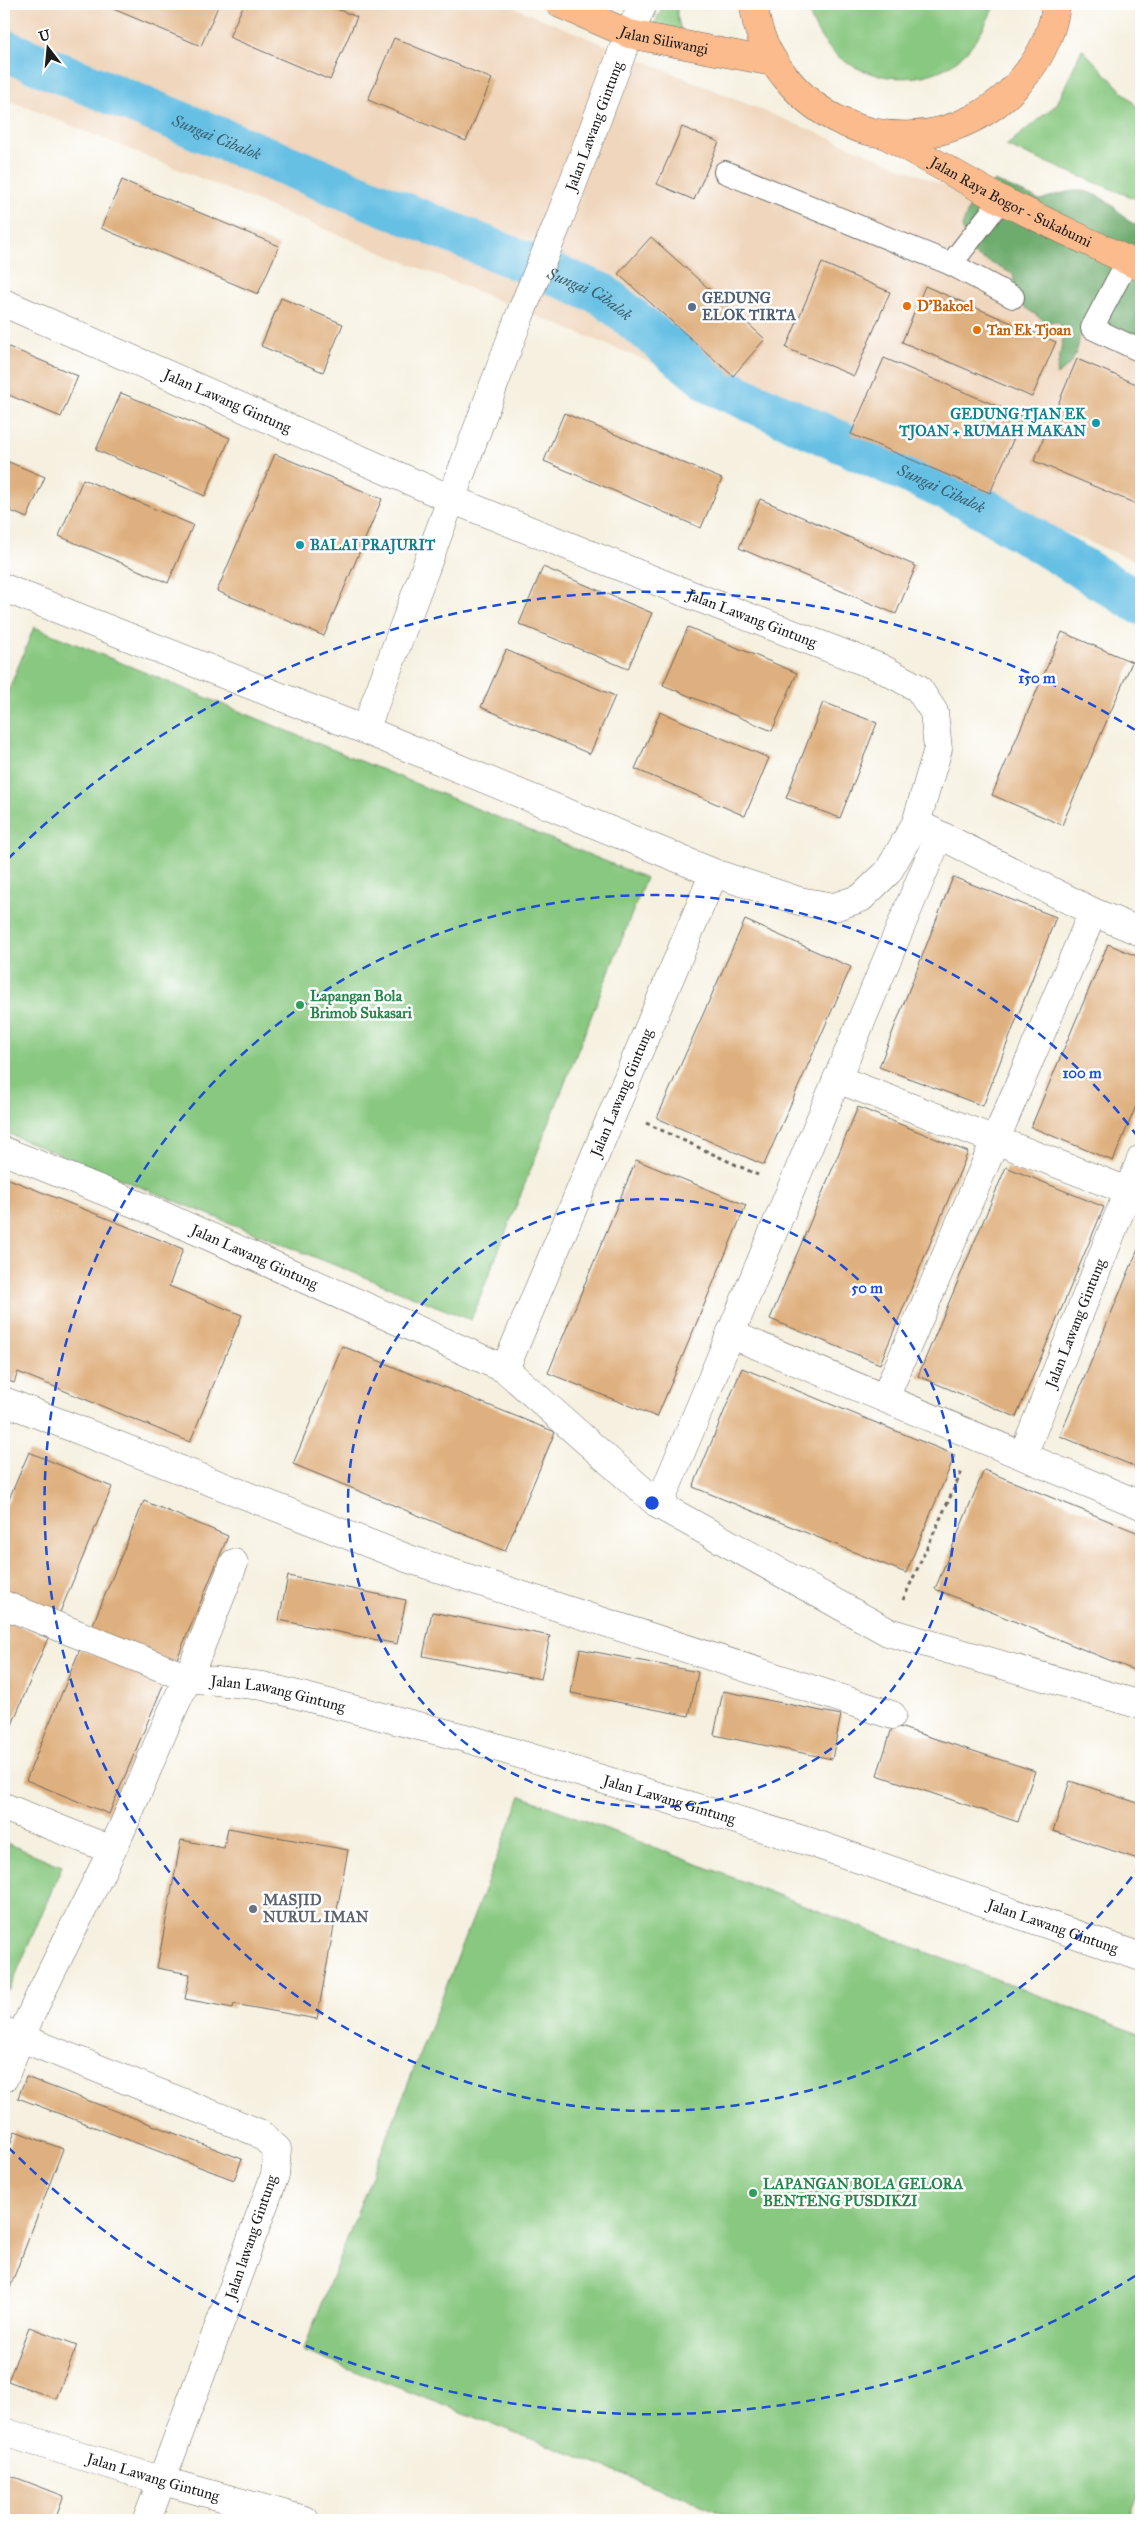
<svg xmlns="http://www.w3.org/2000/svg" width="1145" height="2524" viewBox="0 0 1145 2524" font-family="'IM FELL Great Primer',serif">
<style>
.built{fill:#efd6bc}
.green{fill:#88c880;stroke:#52724e}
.forest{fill:#6eac6e;stroke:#456445}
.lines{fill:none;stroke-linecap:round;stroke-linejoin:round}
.canal{stroke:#66c0e4;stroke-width:42}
.building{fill:#dfb07f}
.service-casing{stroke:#686660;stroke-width:24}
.minor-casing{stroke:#686660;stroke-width:29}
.primary-casing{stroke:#686660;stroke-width:29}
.trunk-casing{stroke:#686660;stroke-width:29}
.path{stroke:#686660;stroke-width:3;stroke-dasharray:4 4;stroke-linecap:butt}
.service{stroke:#fff;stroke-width:22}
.minor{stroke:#fff;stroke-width:28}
.primary{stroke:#fbbb8d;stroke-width:28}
.trunk{stroke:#fbbb8d;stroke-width:28}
.ring{fill:none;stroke:#1d4ed8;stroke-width:2.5;stroke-dasharray:9 6}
.food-dot{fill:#e8710a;stroke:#fff;stroke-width:2}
.service-dot{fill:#5c6f8a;stroke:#fff;stroke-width:2}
.culture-dot{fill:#0f9aa8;stroke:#fff;stroke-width:2}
.leisure-dot{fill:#2e9e5b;stroke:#fff;stroke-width:2}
.worship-dot{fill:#6b7280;stroke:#fff;stroke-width:2}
.labels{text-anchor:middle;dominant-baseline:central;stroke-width:5;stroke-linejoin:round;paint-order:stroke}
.street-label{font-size:15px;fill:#1c1c1c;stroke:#fff}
.service-label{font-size:15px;font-weight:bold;fill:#4e5e75;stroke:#fff;text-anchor:start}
.food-label{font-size:15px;font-weight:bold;fill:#c56008;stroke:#fff;text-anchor:start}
.culture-label{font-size:15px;font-weight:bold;fill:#0d838f;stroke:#fff;text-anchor:end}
.leisure-label{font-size:15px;font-weight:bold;fill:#27864d;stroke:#fff;text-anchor:start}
.worship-label{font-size:15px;font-weight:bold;fill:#5b616d;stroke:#fff;text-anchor:start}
.water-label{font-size:16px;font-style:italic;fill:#3a5e6c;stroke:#fff}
.centre{fill:#1d4ed8;stroke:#fff;stroke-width:2.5}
.ring-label{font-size:15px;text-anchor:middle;font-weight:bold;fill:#1d4ed8;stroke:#fff;stroke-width:5;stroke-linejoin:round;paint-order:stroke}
</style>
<rect width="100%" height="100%" fill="#fff"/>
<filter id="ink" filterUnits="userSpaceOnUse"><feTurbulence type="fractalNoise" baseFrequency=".02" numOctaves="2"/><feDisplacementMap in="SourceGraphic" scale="10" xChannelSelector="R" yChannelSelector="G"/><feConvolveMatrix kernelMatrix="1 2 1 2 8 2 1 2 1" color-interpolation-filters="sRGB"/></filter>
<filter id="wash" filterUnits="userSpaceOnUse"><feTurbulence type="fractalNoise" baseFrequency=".0096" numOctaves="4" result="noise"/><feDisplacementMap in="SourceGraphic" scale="20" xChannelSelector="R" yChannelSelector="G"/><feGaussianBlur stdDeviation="1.12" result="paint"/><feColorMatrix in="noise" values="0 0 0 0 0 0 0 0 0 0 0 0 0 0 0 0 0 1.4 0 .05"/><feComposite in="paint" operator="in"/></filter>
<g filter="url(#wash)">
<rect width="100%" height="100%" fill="#f5f0df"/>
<path class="built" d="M4,4H506L1141,267V563L4,98Z"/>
<g class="green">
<path d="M664,4H677V16L686,48L651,31Z"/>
<path d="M806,4H995C986,24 977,42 960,58C926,88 866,82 834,53C819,39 812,22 806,4Z"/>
<path d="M1082,49L1141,111V201L1006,146L1057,104Z"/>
<path d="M34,627L646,878L471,1320L4,1132V702Z"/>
<path d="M521,1796L1141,2035V2488L1129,2520H742L303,2351Z"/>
<path d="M4,1842L62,1866L9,1991L4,1989Z"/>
</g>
<path class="forest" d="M995,181L1040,200C1073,189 1088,184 1116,209C1128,219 1124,221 1141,226V336L1130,343L1092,330L1080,334C1078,352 1073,366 1056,375L1064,332L1058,322H1046L1017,302L1013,274L967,251L962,226L973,198Z"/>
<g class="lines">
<path class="canal" id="s1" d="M4,50L602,294L713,384L975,503L1141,604"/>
</g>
<g id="blocks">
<g class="building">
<path d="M112,4H219L201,46L111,8Z"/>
<path d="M244,4H324L357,17L330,80L229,37Z"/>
<path d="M394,38L492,79L466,141L368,100Z"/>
<path d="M682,127L719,142L694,200L657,184Z"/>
<path d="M122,180L279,246L258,294L101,228Z"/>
<path d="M651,237L765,339L733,376L618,274Z"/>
<path d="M822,263L890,292L854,376L786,348Z"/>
<path d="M925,286L1056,342L1032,397L902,342Z"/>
<path d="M281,298L343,324L323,372L261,346Z"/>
<path d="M4,345L78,376L61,417L4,393Z"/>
<path d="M884,358L1023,417L990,493L851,434Z"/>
<path d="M1077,359L1141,386V506L1034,461Z"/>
<path d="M121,393L230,438L205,496L96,450Z"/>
<path d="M564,413L722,479L701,528L544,461Z"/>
<path d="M275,454L382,499L324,636L217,591Z"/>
<path d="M4,460L45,477L27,518L4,508Z"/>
<path d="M83,479L193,525L168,583L59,536Z"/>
<path d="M760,499L916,566L896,614L739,548Z"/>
<path d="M543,567L652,613L628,669L519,624Z"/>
<path d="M688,627L797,673L772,731L663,685Z"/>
<path d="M1062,632L1132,662L1062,825L992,795Z"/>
<path d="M506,650L615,696L590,754L481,707Z"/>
<path d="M823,702L877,723L840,818L786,798Z"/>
<path d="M660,712L769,758L745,816L635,769Z"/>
<path d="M953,877L1056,917L983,1106L879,1067Z"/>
<path d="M745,920L851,967L764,1165L657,1118Z"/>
<path d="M1108,944L1141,958V1094L1113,1161L1031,1127Z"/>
<path d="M858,1107L968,1152L880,1364L770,1319Z"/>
<path d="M636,1160L746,1205L657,1417L548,1373Z"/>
<path d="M1006,1167L1104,1207L1016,1417L918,1376Z"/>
<path d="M4,1177L183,1249L169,1286L242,1315L190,1442L18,1372L14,1383L4,1379Z"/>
<path d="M1141,1242V1469L1060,1436Z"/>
<path d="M342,1346L555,1432L505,1551L293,1464Z"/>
<path d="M742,1368L955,1455L906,1573L693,1487Z"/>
<path d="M29,1452L112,1487L58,1617L4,1595V1511Z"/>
<path d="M984,1470L1141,1534V1673L935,1589Z"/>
<path d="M144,1501L228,1536L174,1666L90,1631Z"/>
<path d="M288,1576L406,1600L397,1644L279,1620Z"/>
<path d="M432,1612L550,1636L541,1679L423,1656Z"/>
<path d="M4,1619L48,1638L4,1744Z"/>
<path d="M80,1649L164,1683L109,1814L26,1780Z"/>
<path d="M580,1649L698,1672L689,1716L571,1693Z"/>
<path d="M723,1691L841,1715L832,1759L714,1735Z"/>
<path d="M893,1725L1035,1771L1018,1822L877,1775Z"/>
<path d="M1070,1781L1141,1804V1860L1053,1831Z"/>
<path d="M228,1828L348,1850L317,2019L234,2004L233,2008L185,1999L190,1974L157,1968L181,1840L224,1848Z"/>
<path d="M26,2077L242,2159L234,2180L18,2098Z"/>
<path d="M15,2131L63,2149L4,2303V2161Z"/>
<path d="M29,2327L77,2345L56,2399L8,2381Z"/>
<path d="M4,2473L64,2496L55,2520H4Z"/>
</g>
</g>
</g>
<g filter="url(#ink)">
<use href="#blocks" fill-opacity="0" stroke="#686660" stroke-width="1"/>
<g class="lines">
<defs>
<g id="service">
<path d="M725,172L951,264L1013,297"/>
<path d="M1128,260L1092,328L1141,351"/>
<path d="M951,264L1001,200"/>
</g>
<g id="minor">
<path id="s2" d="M4,303L451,499L681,591L881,668L918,688L934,712L938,749L916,823L888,872L861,898L834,907L799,901L714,873L365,730L4,588"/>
<path id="s3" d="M365,730L520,315L559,220L629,34L643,4"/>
<path d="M922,826L1093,912L1141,932"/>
<path d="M837,1079L1141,1196"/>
<path id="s4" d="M4,1151L146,1208L505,1369L659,1505L888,1632L1141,1705"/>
<path d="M730,1334L1141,1505"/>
<path id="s5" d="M505,1369L714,873"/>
<path d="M885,1398L1093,912"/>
<path d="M4,1401L409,1559L892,1715"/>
<path id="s6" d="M1023,1455L1141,1159"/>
<path d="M659,1505L939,835"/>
<path d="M4,1605L188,1678L234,1563"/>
<path d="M4,1807L112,1850"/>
<path d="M4,2031L259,2133L277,2149L275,2175L147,2520"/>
<path id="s7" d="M4,2078C34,2000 75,1927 111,1852C139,1795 159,1734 188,1678L263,1686L469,1739L813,1843L1141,1957"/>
<path id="s8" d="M4,2432L163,2481L305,2520"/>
</g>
<g id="primary">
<path id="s9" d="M560,4L629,34L773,62"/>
</g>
<g id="trunk">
<path d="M754,4C756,32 769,58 787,79C851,157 966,153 1027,73C1042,54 1054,28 1056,4"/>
<path id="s10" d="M886,135L1001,200L1141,267"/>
</g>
</defs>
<use href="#service" class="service-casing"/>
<use href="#minor" class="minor-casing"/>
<use href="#primary" class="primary-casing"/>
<use href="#trunk" class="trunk-casing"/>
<g class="path">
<path d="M646,1123L758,1175"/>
<path d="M903,1600L963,1469"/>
</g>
<use href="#service" class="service"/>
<use href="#minor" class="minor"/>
<use href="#primary" class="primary"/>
<use href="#trunk" class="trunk"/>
</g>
</g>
<g class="ring">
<circle cx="652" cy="1503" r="304"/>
<path d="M1141 1865A608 608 0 1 1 1141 1141"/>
<path d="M1135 2276A911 911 0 0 1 8 2147M8 859A911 911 0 0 1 1135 730"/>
</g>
<g class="food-dot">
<circle cx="907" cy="306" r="5"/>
<circle cx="977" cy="330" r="5"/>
</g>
<circle class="service-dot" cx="692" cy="307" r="5"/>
<g class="culture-dot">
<circle cx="1096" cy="423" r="5"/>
<circle cx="300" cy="545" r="5"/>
</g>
<g class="leisure-dot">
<circle cx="300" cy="1005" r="5"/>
<circle cx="753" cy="2193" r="5"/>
</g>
<circle class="worship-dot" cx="253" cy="1909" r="5"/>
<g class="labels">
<g class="street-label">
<text stroke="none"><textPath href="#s9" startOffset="111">Jalan Siliwangi</textPath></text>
<text stroke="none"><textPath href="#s3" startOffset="646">Jalan Lawang Gintung</textPath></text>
<text stroke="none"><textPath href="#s10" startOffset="142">Jalan Raya Bogor - Sukabumi</textPath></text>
<text stroke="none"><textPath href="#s2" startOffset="244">Jalan Lawang Gintung</textPath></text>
<text stroke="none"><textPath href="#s2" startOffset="812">Jalan Lawang Gintung</textPath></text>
<text stroke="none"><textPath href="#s5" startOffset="300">Jalan Lawang Gintung</textPath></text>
<text stroke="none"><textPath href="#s4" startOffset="272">Jalan Lawang Gintung</textPath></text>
<text stroke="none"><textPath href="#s6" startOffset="142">Jalan Lawang Gintung</textPath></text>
<text stroke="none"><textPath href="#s7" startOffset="532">Jalan Lawang Gintung</textPath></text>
<text stroke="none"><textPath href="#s7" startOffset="938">Jalan Lawang Gintung</textPath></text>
<text stroke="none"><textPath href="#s7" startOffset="1342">Jalan Lawang Gintung</textPath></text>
<text transform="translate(251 2237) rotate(-71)">Jalan lawang Gintung</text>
<text stroke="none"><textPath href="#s8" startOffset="156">Jalan Lawang Gintung</textPath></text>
</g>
<g class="service-label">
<text x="702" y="298">GEDUNG<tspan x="702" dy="17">ELOK TIRTA</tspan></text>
</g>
<g class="food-label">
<text x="917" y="306">D'Bakoel</text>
<text x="987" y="330">Tan Ek Tjoan</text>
</g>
<g class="culture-label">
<text x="1086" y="414">GEDUNG TJAN EK<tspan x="1086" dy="17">TJOAN + RUMAH MAKAN</tspan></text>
<text x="310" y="545" text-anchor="start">BALAI PRAJURIT</text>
</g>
<g class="leisure-label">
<text x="310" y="996">Lapangan Bola<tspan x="310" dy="17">Brimob Sukasari</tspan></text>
<text x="763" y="2184">LAPANGAN BOLA GELORA<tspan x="763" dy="17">BENTENG PUSDIKZI</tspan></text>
</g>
<g class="worship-label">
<text x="263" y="1900">MASJID<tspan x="263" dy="17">NURUL IMAN</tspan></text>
</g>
<g class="water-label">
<text stroke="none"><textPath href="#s1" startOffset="230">Sungai Cibalok</textPath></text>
<text stroke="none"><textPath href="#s1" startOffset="635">Sungai Cibalok</textPath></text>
<text stroke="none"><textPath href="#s1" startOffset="1040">Sungai Cibalok</textPath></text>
</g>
</g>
<circle cx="652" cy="1503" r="8" class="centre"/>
<g class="ring-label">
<text x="1037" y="683">150 m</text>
<text x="1082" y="1078">100 m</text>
<text x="867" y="1293">50 m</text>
</g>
<rect width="1145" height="2524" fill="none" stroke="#fff" stroke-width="20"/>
<g transform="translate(48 48) rotate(344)" stroke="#ffffff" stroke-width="4" paint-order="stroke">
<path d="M0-4L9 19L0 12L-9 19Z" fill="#1c1c1c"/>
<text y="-8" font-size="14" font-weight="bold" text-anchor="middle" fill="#1c1c1c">U</text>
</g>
</svg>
